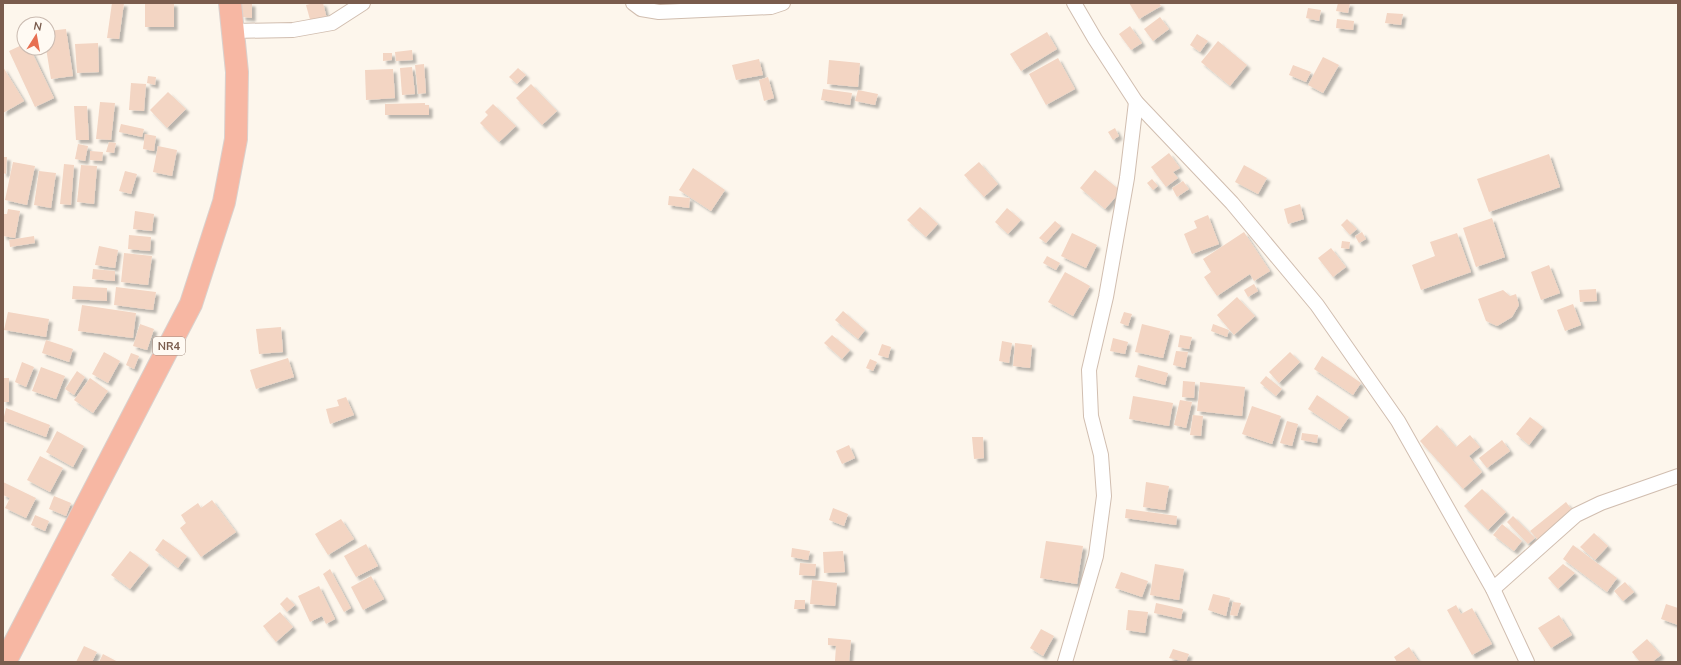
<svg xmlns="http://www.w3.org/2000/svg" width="1681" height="665" viewBox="0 0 1681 665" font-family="'Nunito Sans',sans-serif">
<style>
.building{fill:#f3d5c3;filter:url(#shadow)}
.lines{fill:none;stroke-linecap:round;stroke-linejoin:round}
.street-casing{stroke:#d1beb0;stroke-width:16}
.highway-casing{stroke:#dad1cd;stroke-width:24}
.street{stroke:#fff;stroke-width:14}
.highway{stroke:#f7b7a3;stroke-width:22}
.labels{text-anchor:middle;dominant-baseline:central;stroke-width:3;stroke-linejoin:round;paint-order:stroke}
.shield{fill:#fffaf3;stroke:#a28b7f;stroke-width:1}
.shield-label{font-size:11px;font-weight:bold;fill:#7a5c4d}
</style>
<defs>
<filter id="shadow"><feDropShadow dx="3.5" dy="3.5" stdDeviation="1" flood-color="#0004"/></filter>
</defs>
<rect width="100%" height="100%" fill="#fdf6ec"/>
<g class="building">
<path d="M112,3H124L119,39L107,38Z"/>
<rect x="145" y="3" width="29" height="24"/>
<path d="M242,3H252V18L242,17Z"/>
<path d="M314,3H323L327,19L311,23L306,5Z"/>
<path d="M1129,3H1159L1161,6L1139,19Z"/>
<path d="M1338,3H1350L1348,13L1336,11Z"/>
<path d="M1308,8L1321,10L1319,21L1306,18Z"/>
<path d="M1387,13L1403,14L1401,25L1385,23Z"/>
<path d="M1160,17L1169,29L1153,41L1144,29Z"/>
<path d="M1337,19L1354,21L1353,30L1336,28Z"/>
<path d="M1130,26L1142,43L1131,50L1119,34Z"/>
<path d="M66,29L73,76L51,79L46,48H48V31Z"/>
<path d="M1047,32L1057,49L1021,71L1010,54Z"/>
<path d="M1197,34L1208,41L1200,52L1190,45Z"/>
<path d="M1218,41L1247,65L1230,86L1201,62Z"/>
<path d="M98,43L99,72L77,73L75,44Z"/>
<path d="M24,44V48H30L54,98L35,107L9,51Z"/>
<path d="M412,50L413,60L396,61L395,52Z"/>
<path d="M383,53H392V60L383,61Z"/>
<path d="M1323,57L1339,65L1323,93L1308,85Z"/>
<path d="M1058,58L1075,89L1046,105L1029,74Z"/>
<path d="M759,59L763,75L736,80L732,65Z"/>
<path d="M829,60L860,63L858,87L827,84Z"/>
<path d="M424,64L426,93L418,94L415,65Z"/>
<path d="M1293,65L1311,72L1306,82L1289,75Z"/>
<path d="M3,67L24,101L3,113Z"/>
<path d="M412,67L415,94L402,95L400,68Z"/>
<path d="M518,68L526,75L517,84L509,77Z"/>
<path d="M393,69L395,98L366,100L365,70Z"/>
<path d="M148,76L156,77L155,85L147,83Z"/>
<path d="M768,77L774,98L764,101L759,80Z"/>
<path d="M131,83L146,84L144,111L129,110Z"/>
<path d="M531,84L557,111L542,125L516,98Z"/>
<path d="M823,89L852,93L850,105L821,100Z"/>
<path d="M858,90L878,94L875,105L855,101Z"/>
<path d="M168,92L186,109L167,128L150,110Z"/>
<path d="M100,102L115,103L111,140L96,139Z"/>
<path d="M425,103V105H429V115H385V104Z"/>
<path d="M493,104L516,126L499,142L480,123L488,115L485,112Z"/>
<path d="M74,106H87L89,140H76Z"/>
<path d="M121,124L144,129L142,137L119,132Z"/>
<path d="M1115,128L1119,136L1113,140L1108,132Z"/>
<path d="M145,134L156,136L154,151L143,149Z"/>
<path d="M109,142L116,143L114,153L106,152Z"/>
<path d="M78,144L88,146L85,161L75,159Z"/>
<path d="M158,146L177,150L172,176L153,172Z"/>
<path d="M90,151L103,152L102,161L90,160Z"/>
<path d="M1169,153L1180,168L1173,172L1178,178L1166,187L1151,167Z"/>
<path d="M1549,154L1560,187L1489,212L1477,179Z"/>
<path d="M3,157H7L6,174L3,173Z"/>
<path d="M13,162L35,166L27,205L5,200Z"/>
<path d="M979,162L998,184L984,197L964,175Z"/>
<path d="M64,164L74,165L71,205L60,204Z"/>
<path d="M81,165L97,166L94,204L77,202Z"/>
<path d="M1244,165L1267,178L1258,194L1235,182Z"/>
<path d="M693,168L725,190L711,211L679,190Z"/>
<path d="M1095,170L1121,191L1105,209L1080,188Z"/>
<path d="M39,171L56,173L51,208L34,205Z"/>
<path d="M125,171L137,174L131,194L119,191Z"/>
<path d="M1152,179L1158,186L1153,190L1147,183Z"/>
<path d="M1183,181L1189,189L1177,197L1172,188Z"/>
<path d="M669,196L690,198L689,208L668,205Z"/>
<path d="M1300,204L1304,219L1288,224L1284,209Z"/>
<path d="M920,207L938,224L926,237L907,220Z"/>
<path d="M1007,208L1021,220L1008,234L995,222Z"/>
<path d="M8,209L20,211L15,238L3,236V214H7Z"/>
<path d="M135,211L154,214L152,231L133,229Z"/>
<path d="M1208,215L1219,244L1192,254L1184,234L1197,228L1194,221Z"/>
<path d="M1492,218L1505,257L1476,267L1463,228Z"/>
<path d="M1347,219L1357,229L1350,235L1341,225Z"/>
<path d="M1055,221L1061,226L1046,243L1039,238Z"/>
<path d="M1244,232L1270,271L1254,281L1250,274L1217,296L1204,277L1211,272L1203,259Z"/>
<path d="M1362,232L1366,239L1359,243L1355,236Z"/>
<path d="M1072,233L1097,245L1086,268L1061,256Z"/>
<path d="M1457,233L1471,272L1421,290L1412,265L1435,256L1430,242Z"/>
<path d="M129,235L151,237L150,251L128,249Z"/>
<path d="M34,236L35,243L10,247L9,240Z"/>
<path d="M1342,241L1350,242L1349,249L1341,248Z"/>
<path d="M99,246L118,250L115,268L95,265Z"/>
<path d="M1331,248L1346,267L1333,277L1318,258Z"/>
<path d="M124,253L152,256L148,285L121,282Z"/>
<path d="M1047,256L1060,263L1056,270L1043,263Z"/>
<path d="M1549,265L1560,293L1541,300L1531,272Z"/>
<path d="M93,269L115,271V281L92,279Z"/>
<path d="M1065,272L1090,286L1073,316L1048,302Z"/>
<path d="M1254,284L1258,291L1248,297L1244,290Z"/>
<path d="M73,286L107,288V301L72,299Z"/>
<path d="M116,287L156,292L153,310L114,305Z"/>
<path d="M1596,289L1597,301L1580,302L1579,290Z"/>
<path d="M1503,290L1510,296L1516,294L1519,305L1512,317L1497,326L1486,321L1478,299Z"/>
<path d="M1237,297L1255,316L1234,335L1217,315Z"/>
<path d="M1573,304L1581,325L1565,331L1557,310Z"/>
<path d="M82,305L136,313L133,338L78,331Z"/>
<path d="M843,311L865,330L858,339L835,320Z"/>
<path d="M8,312L49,319L46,337L4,330Z"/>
<path d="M1124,312L1132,314L1128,326L1120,323Z"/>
<path d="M140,324L154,329L147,350L133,346Z"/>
<path d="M1142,324L1170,331L1163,358L1135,352Z"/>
<path d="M1213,324L1229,330L1227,337L1211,331Z"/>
<path d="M281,327L283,352L259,354L256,329Z"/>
<path d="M832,335L850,350L842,359L824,343Z"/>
<path d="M1180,335L1192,337L1189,349L1178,347Z"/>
<path d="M1113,338L1128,342L1125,354L1110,351Z"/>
<path d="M46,340L73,349L69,362L42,353Z"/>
<path d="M1002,341L1012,343L1009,363L999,361Z"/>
<path d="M1015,343L1032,345L1030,368L1013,366Z"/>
<path d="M882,344L891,347L888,358L878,355Z"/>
<path d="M1176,351L1188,352L1185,368L1173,365Z"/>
<path d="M104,352L120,361L108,383L92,374Z"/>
<path d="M1290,352L1300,362L1279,383L1269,372Z"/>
<path d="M131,353L139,356L134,369L126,365Z"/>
<path d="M1322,356L1361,383L1353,395L1314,369Z"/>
<path d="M288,358L294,377L256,389L250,370Z"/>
<path d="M870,359L877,362L873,371L866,368Z"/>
<path d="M22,362L34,367L26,387L15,382Z"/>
<path d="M1138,365L1168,373L1165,385L1135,377Z"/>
<path d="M41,367L65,376L56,399L32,391Z"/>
<path d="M77,371L85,377L74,395L65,389Z"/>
<path d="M1266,376L1282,389L1276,396L1260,383Z"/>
<rect x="3" y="378" width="6" height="24"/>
<path d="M90,378L108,391L93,413L74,400Z"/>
<path d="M1183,381L1195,382L1194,398L1182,397Z"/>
<path d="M1200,382L1245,387L1242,416L1197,411Z"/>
<path d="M1317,395L1349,417L1340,430L1308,409Z"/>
<path d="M1133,396L1173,403L1169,426L1129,419Z"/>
<path d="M346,397L354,415L330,424L326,409L339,406L337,400Z"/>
<path d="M1180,400L1192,402L1186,428L1174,425Z"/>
<path d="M1252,406L1281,416L1272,444L1242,434Z"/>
<path d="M6,408L50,425L46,437L3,421Z"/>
<path d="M1193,415L1203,416L1201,436L1190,435Z"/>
<path d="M1530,417L1543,427L1529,445L1516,434Z"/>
<path d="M1287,421L1298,424L1292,446L1280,443Z"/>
<path d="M1437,425L1456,447L1470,435L1480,447L1469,456L1482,472L1463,489L1420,441Z"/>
<path d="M57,431L84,446L73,467L46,452Z"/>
<path d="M1302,433L1318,435L1317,443L1301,440Z"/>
<path d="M972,437H983L984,458L974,459Z"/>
<path d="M1502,440L1510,451L1487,468L1479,458Z"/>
<path d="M849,445L855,458L842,464L836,451Z"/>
<path d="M40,456L63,468L50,492L27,480Z"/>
<path d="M3,482L36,498L26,518L5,508L10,498L3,495Z"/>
<path d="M1146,482L1169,486L1165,510L1143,507Z"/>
<path d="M1482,489L1506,512L1488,530L1464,506Z"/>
<path d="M54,496L71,503L66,516L49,509Z"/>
<path d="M212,500L236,532L201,557L180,528L186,523L181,515L198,503L201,508Z"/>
<path d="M1566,502L1575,514L1540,542L1530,531Z"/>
<path d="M833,508L848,514L844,526L829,520Z"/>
<path d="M1126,509L1177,516L1176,525L1125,518Z"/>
<path d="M35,515L49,521L45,531L31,525Z"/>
<path d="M1513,516L1535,538L1528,544L1507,522Z"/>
<path d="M341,519L354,539L328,555L315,534Z"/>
<path d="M1502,524L1522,541L1514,551L1493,535Z"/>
<path d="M1594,533L1608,546L1595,560L1580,547Z"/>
<path d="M163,539L187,556L178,568L155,550Z"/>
<path d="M1046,541L1083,546L1077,584L1040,578Z"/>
<path d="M366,544L378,566L356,577L344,556Z"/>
<path d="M1573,545L1617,578L1607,592L1563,559Z"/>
<path d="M792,548L810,551L808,560L791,557Z"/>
<path d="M130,551L149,565L130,589L111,575Z"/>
<path d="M843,551L845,572L824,573L823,552Z"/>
<path d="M800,563L816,564L815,576L799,575Z"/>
<path d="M1155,564L1184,569L1179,600L1150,595Z"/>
<path d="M1563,564L1575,573L1558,589L1548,578Z"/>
<path d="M330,569L351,608L344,612L323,574Z"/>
<path d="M1121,572L1148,581L1142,597L1115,588Z"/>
<path d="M371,576L384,599L363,610L351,587Z"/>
<path d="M812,580L837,583L835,606L810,604Z"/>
<path d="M1625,582L1634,592L1623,601L1614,591Z"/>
<path d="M319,586L335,619L326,624L322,616L310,622L298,596Z"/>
<path d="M1213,594L1230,598L1226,616L1208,610Z"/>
<path d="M287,597L295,605L287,612L280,604Z"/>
<path d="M795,600H805V609H794Z"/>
<path d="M1233,602L1241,603L1237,616L1230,615Z"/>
<path d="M1156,603L1183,609L1181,619L1154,613Z"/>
<path d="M1666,604L1678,608V625L1661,619Z"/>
<path d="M1456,605L1461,614L1472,608L1492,644L1472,655L1447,610Z"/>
<path d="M1128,610L1148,612L1145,633L1126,630Z"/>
<path d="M280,612L293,627L276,642L263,626Z"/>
<path d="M1559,615L1572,635L1551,648L1538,628Z"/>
<path d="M1041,629L1054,636L1043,656L1030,648Z"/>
<path d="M828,638L851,640L849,662L835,661L836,646L828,645Z"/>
<path d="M1647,639L1661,655L1652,662H1640L1632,652Z"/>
<path d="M84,646L97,652L92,662H76Z"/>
<path d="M1409,647L1419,662H1397L1394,657Z"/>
<path d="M1173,649L1189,654L1186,662L1169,658Z"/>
<path d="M103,654L118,662H99Z"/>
</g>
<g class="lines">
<defs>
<g id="street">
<path d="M633,3L641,9L659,12L771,7L783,3"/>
<path d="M1074,3L1095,39L1136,102L1232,203L1317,305L1398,421L1493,589L1527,662"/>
<path d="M233,31L293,30L332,23L363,3"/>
<path d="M1493,589L1576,515L1601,503L1678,476"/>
<path d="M1065,662L1096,556L1104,496L1101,455L1091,416L1089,370L1106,297L1127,178L1136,102"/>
</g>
<path id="highway" d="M5,662L191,304L224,202L236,139L237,72L230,3"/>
</defs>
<use href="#street" class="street-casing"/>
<use href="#highway" class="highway-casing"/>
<use href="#street" class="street"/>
<use href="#highway" class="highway"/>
</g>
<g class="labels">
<rect class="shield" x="153" y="337" width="32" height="18" rx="3"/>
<g class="shield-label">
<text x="169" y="346">NR4</text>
</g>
</g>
<rect width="1681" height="665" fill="none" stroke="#7a5c4d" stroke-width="8"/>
<g transform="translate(36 36) rotate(11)"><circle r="19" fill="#fffaf3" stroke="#cabbb1"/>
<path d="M0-3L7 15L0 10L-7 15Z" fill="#e76f51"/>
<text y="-6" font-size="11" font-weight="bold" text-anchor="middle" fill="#7a5c4d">N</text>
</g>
</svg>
